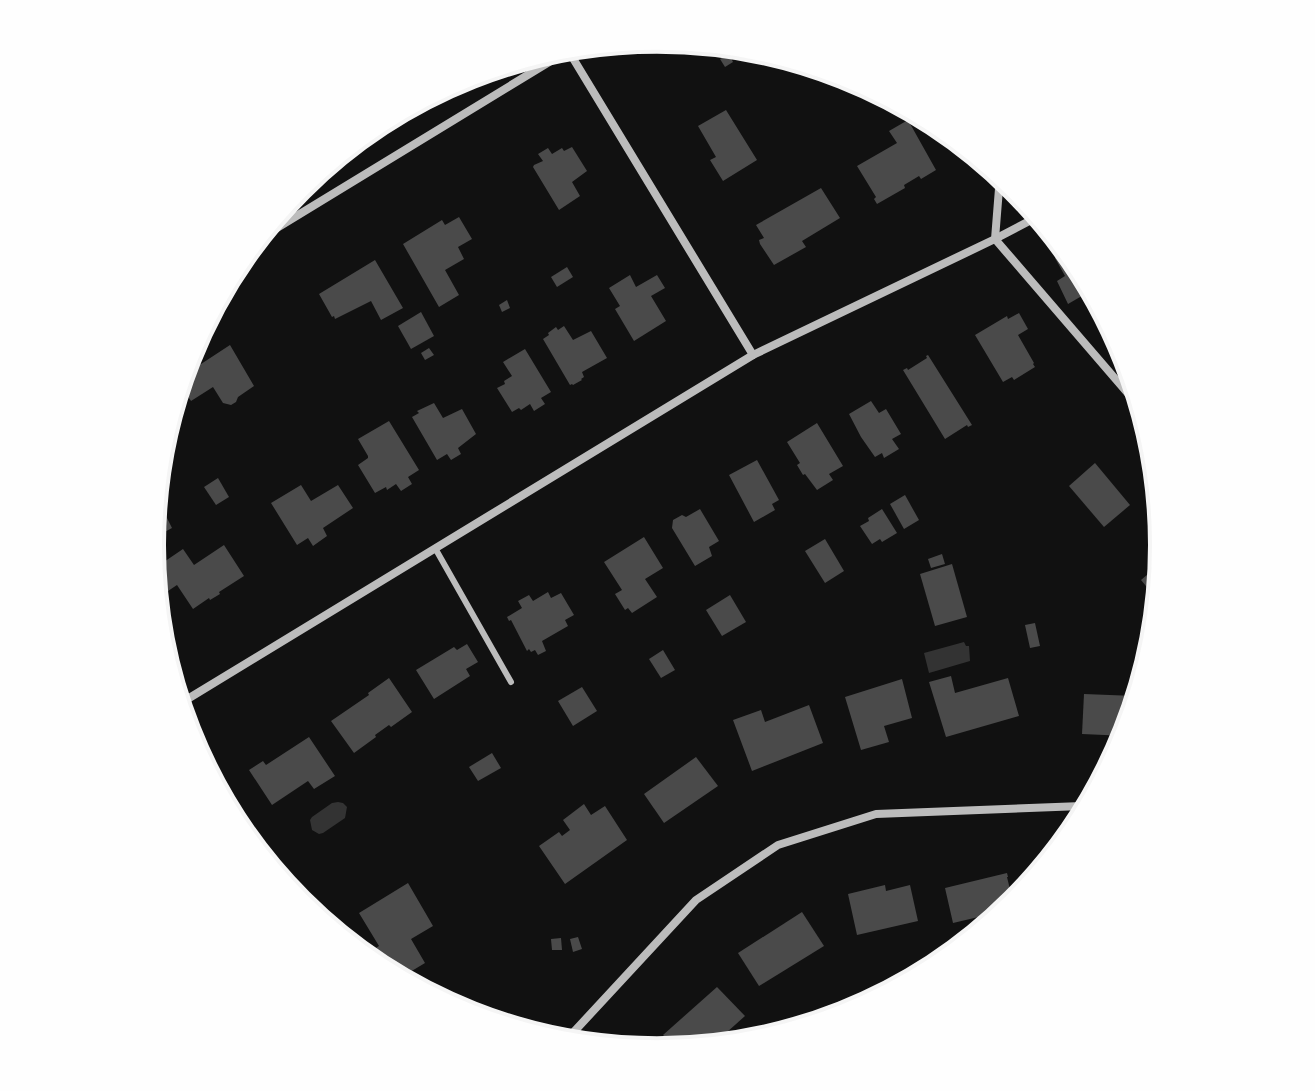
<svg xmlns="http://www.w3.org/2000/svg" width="1315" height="1091" viewBox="0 0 1315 1091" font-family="'Noto Serif',serif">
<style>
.water{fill:#333}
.building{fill:#4a4a4a}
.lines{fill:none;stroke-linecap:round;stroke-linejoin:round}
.service{stroke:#bcbcbc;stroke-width:6}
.minor{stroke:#bcbcbc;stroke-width:8}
.rim{fill:none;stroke:#f5f5f5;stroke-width:4}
</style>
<rect width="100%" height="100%" fill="#111"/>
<g class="water">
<path d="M964,642L966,646H969L970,661L929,673L924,653Z"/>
<path d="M338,802L343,803L347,807L345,818L323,833L319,834L312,830L310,820L312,817L332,803Z"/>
</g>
<g class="building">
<path d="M658,38L666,40L684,43L672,51L666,40L657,46L652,39Z"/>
<path d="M729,54L733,62L725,67L720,59Z"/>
<path d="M726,110L757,160L723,181L710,160L716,157L698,126Z"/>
<path d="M908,120L936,170L921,179L919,176L904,185L905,188L877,204L874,199L876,197L857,166L897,143L889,131Z"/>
<path d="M572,147L587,171L572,182L580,196L559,210L533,167L534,165L543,161L538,154L548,148L552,154L562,148L564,151Z"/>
<path d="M821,188L840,218L802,241L806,247L774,265L760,244L759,240L764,238L756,225Z"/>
<path d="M459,217L472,239L458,247L464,259L445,270L459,295L439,307L403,244L442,220L445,225Z"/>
<path d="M1062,254L1087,293L1068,304L1057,281L1065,276L1055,258Z"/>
<path d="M375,260L403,308L381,320L371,301L335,319L334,316L332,317L319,294Z"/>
<path d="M567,267L573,277L557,287L551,277Z"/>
<path d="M630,275L636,287L657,275L665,288L651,296L666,321L634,341L615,309L620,306L609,288Z"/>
<path d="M507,300L510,308L502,312L499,305Z"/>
<path d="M421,312L434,336L411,349L398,326Z"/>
<path d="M1019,313L1028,329L1018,335L1034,363L1033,364L1035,367L1014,380L1012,377L1003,382L975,335L1007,316L1008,319Z"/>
<path d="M564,326L573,340L591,331L607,358L582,372L584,377L581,379L582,380L573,385L572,384L570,385L543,339L549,335L548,333L556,327L558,330Z"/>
<path d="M230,345L254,386L238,397L236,402L231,405L223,403L213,387L191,401L182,387L187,362L196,356L201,364Z"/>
<path d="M429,348L434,355L425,360L421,353Z"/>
<path d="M525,349L551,392L541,398L545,404L534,411L530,404L521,410L519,408L512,412L497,388L505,384L504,381L512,376L503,362Z"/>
<path d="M928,355L972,425L968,427L967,425L945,439L903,370L907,368L908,370L927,358L926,356Z"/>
<path d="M871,401L879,413L886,409L901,434L892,439L899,449L884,458L882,453L875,457L861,437L849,414Z"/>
<path d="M434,403L443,418L462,409L476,434L458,448L461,454L451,460L447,454L437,460L412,417L419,413L417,411Z"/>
<path d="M389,421L419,470L408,477L412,484L401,491L396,484L387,490L386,487L375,493L358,465L368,458V456L358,439Z"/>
<path d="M817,423L843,466L829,474L833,480L817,490L805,474L803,475L797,465L800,463L787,442Z"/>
<path d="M757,460L779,500L772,504L775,510L754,522L729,475Z"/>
<path d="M1095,463L1130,505L1104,527L1069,486Z"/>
<path d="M218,478L229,497L216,505L204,487Z"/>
<path d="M301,485L311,501L338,485L353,508L323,528L327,536L313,546L308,538L297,545L271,503Z"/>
<path d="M905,495L919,520L904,529L890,504Z"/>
<path d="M700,509L719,541L709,547L712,556L695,566L672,528L673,520L682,515L686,517Z"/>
<path d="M882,509L897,533L882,542L880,539L872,544L860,526L869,521L868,518Z"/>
<path d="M166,516L172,528L161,534L155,521Z"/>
<path d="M644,537L663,568L645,579L657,597L632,613L628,608L625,610L615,594L622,590L604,562Z"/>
<path d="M825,539L844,571L825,583L805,551Z"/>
<path d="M224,545L244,576L219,592L220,594L210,600L209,598L193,609L177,585L165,593L157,579L155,568L183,549L194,565Z"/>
<path d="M942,554L945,564L931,568L928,559Z"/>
<path d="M1162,562L1155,597L1141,580Z"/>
<path d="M952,564L967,617L935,626L920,574Z"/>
<path d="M548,592L551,598L561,593L574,615L565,620L568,626L542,641L546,651L538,655L535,650L531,652L529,649L527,651L511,620L509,621L507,617L522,608L518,601L529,595L533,601Z"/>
<path d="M730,595L746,622L722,636L706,610Z"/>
<path d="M1035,623L1040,646L1030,648L1025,625Z"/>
<path d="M467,644L478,662L466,669L470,676L434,699L416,670L454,647L457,650Z"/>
<path d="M663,650L675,670L661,678L649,659Z"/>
<path d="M951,676L955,693L1008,678L1019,716L946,737L929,682Z"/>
<path d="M389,678L412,712L391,727L389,725L375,735L376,737L354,753L331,721L369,695L368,693Z"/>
<path d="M902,679L912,718L884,726L889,742L861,750L845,697Z"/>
<path d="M582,687L597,711L573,726L558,701Z"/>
<path d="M1084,694L1135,696L1127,736L1082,734Z"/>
<path d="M809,705L823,743L752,771L733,720L761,710L765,722Z"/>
<path d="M309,737L335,776L314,789L308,781L272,805L249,770L263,761L266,765Z"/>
<path d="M492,753L501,768L478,781L469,767Z"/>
<path d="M696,757L718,786L664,823L644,794Z"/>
<path d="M584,804L591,815L605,806L627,840L565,884L539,846L559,832L562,836L570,830L563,820Z"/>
<path d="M1007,873L1008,877H1007L1014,906L1008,910L953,923L945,888Z"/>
<path d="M408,883L433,926L411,939L425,963L405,975L384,962L376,948L379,946L359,913Z"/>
<path d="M885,885L886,891L910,885L918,921L857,935L848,894Z"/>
<path d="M802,912L824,946L759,986L738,953Z"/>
<path d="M578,937L582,949L573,952L570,939Z"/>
<path d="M561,938L562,950H552L551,939Z"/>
<path d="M717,987L745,1016L717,1041L676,1049L663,1035Z"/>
</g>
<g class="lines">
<path class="service" d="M435,548L511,682"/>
<g class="minor">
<path d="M571,55L753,355"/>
<path d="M1037,217L995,239L1137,404"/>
<path d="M267,234L554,59"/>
<path d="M181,703L753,355L995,239L1000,176"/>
<path d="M570,1036L696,900L778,845L876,814L1082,806"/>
</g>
</g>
<path d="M0 0H1315V1091H0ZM164 545a493 493 0 1 1 986 0a493 493 0 1 1-986 0Z" fill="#fefefe" fill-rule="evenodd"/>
<path class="rim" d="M164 545a493 493 0 1 1 986 0a493 493 0 1 1-986 0Z"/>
</svg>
